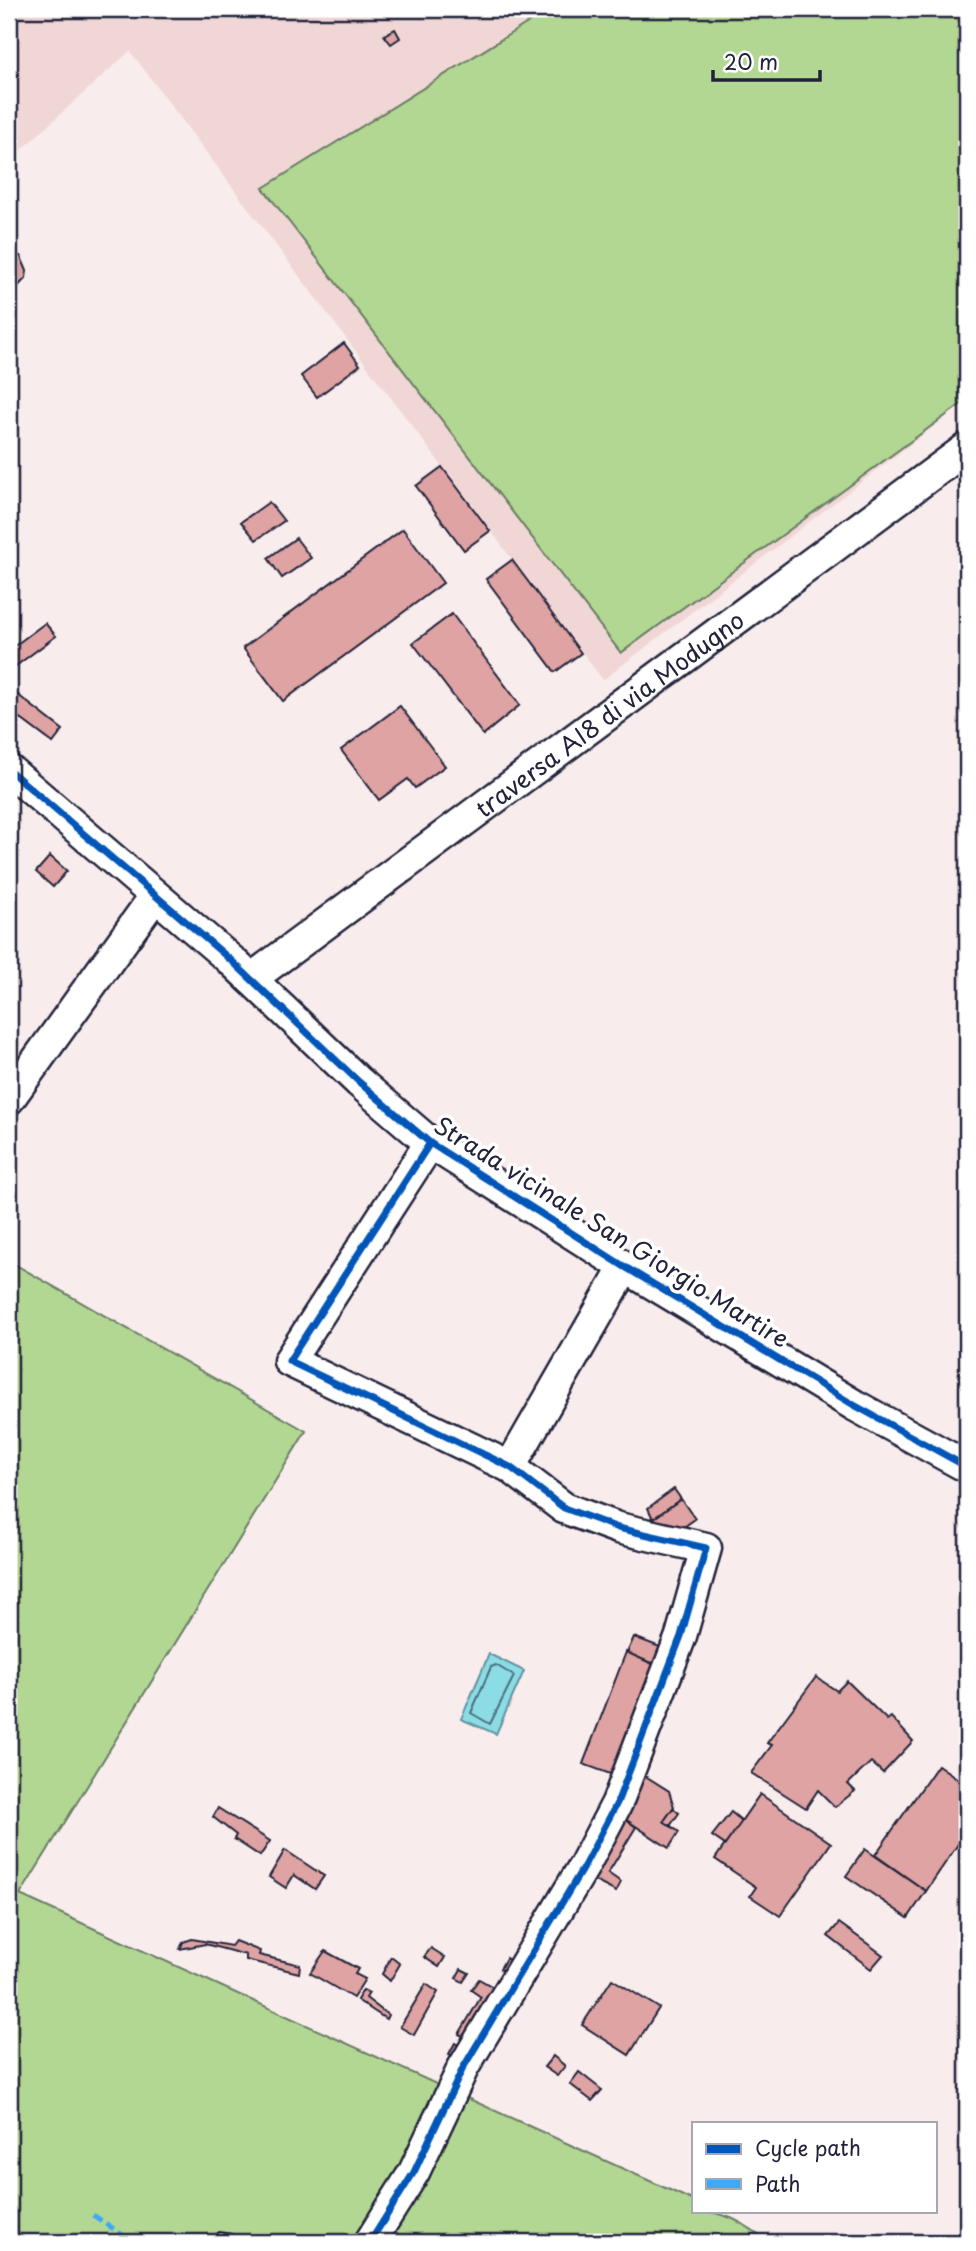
<svg xmlns="http://www.w3.org/2000/svg" width="976" height="2251" viewBox="0 0 976 2251" font-family="'Playpen Sans',sans-serif">
<style>
.built{fill:#f0d7d6}
.green{fill:#b2d792;stroke:#6a7c66;stroke-width:2}
.water{fill:#8bdce4;stroke:#6192a0;stroke-width:2}
.lines{fill:none;stroke-linecap:round;stroke-linejoin:round}
.shore{stroke:#4c6c7f;stroke-width:2}
.building{fill:#dea3a2;stroke:#22223b;stroke-width:2}
.minor-casing{stroke:#22223b;stroke-width:35}
.minor{stroke:#fff;stroke-width:30}
.quiet{stroke:#3fa9f5;stroke-width:5;stroke-dasharray:10 5;stroke-linecap:butt}
.cycleway-casing{stroke:#fff;stroke-width:11}
.cycleway{stroke:#0057b8;stroke-width:7}
.labels{text-anchor:middle;dominant-baseline:central;stroke-width:7;stroke-linejoin:round;paint-order:stroke}
.street-label{font-size:24px;fill:#22223b;stroke:#fff}
</style>
<rect width="100%" height="100%" fill="#f8edec"/>
<filter id="ink" filterUnits="userSpaceOnUse"><feTurbulence type="fractalNoise" baseFrequency=".0143" numOctaves="2"/><feDisplacementMap in="SourceGraphic" scale="14" xChannelSelector="R" yChannelSelector="G"/><feConvolveMatrix kernelMatrix="1 2 1 2 8 2 1 2 1" color-interpolation-filters="sRGB"/></filter>
<g filter="url(#ink)">
<path class="built" d="M9,9H967V401L603,680L130,51L9,161Z"/>
<g class="green">
<path d="M550,9H967V400L621,653L263,188Z"/>
<path d="M9,1261L306,1431L20,1895L694,2201V2211C728,2211 743,2224 770,2242H9Z"/>
</g>
<path class="water" d="M489,1654L524,1671L496,1734L461,1719Z"/>
<g class="lines">
<path class="shore" d="M496,1665L514,1676L490,1724L471,1713L491,1667Z"/>
</g>
<g class="building">
<path d="M395,29L400,38L391,44L384,35Z"/>
<path d="M9,248L21,257L27,271L26,278L9,296Z"/>
<path d="M344,343L360,365L317,397L301,376Z"/>
<path d="M442,467L490,531L464,550L416,486Z"/>
<path d="M269,502L284,521L256,540L241,522Z"/>
<path d="M403,529L443,583L283,701L243,648Z"/>
<path d="M296,538L311,558L282,578L268,558Z"/>
<path d="M512,560L581,653L555,672L486,579Z"/>
<path d="M452,614L520,705L483,735L413,643Z"/>
<path d="M45,623L56,636L9,671V650Z"/>
<path d="M9,688L63,730L53,743L9,710Z"/>
<path d="M400,706L445,766L415,788L408,779L379,800L341,750Z"/>
<path d="M50,856L67,871L53,887L36,872Z"/>
<path d="M674,1489L681,1499L653,1519L648,1508Z"/>
<path d="M681,1499L695,1519L678,1531L665,1534L653,1519Z"/>
<path d="M634,1637L660,1647L653,1664L627,1653Z"/>
<path d="M626,1652L655,1665L613,1775L583,1764Z"/>
<path d="M816,1677L837,1691L847,1681L887,1720L891,1717L913,1741L883,1773L871,1762L848,1784L855,1791L835,1807L818,1790L806,1808L751,1773L772,1745L767,1743Z"/>
<path d="M938,1765L967,1785V1831L926,1891L875,1855Z"/>
<path d="M639,1772L669,1791L674,1807L664,1821L679,1832L669,1848L622,1817Z"/>
<path d="M760,1794L831,1843L780,1916L750,1896L756,1887L715,1859Z"/>
<path d="M218,1808L270,1841L260,1856L234,1839L236,1835L213,1817Z"/>
<path d="M673,1808L679,1813L670,1826L664,1821Z"/>
<path d="M731,1812L742,1821L725,1845L712,1836Z"/>
<path d="M622,1817L636,1827L608,1873L621,1882L616,1892L587,1877Z"/>
<path d="M865,1849L926,1891L908,1918L846,1876Z"/>
<path d="M285,1850L324,1876L315,1889L294,1875L286,1888L269,1877Z"/>
<path d="M839,1923L883,1955L871,1969L828,1936Z"/>
<path d="M192,1939L231,1946L235,1941L260,1951L259,1955L300,1965L299,1973L246,1960V1955L205,1944L180,1949L183,1942Z"/>
<path d="M431,1948L445,1957L439,1967L424,1957Z"/>
<path d="M325,1951L358,1969L355,1974L365,1979L353,1998L310,1973Z"/>
<path d="M391,1957L400,1964L390,1981L382,1974Z"/>
<path d="M506,1958L516,1965L510,1975L500,1969Z"/>
<path d="M461,1969L469,1973L463,1982L456,1978Z"/>
<path d="M479,1979L500,1991L472,2041L459,2034L481,1997L471,1990Z"/>
<path d="M612,1979L659,2008L629,2055L582,2025Z"/>
<path d="M426,1984L438,1992L414,2035L400,2027Z"/>
<path d="M363,1990L369,1993L366,1998L388,2015L386,2019L357,2000Z"/>
<path d="M455,2043L467,2050L459,2061L449,2054Z"/>
<path d="M553,2056L565,2066L557,2076L544,2067Z"/>
<path d="M579,2072L602,2090L592,2101L570,2084Z"/>
<path d="M219,2232L232,2234L246,2242H209Z"/>
</g>
<g class="lines">
<defs>
<g id="minor">
<path d="M9,770L233,962L359,1082L430,1143L625,1267L854,1405L967,1467"/>
<path id="s1" d="M251,979L967,448"/>
<path d="M9,1099L155,896"/>
<path d="M510,1467L625,1267"/>
<path d="M370,2242L414,2172L463,2068L584,1866L617,1803L681,1636L706,1548L618,1528L564,1508L510,1467L289,1361L430,1143"/>
</g>
</defs>
<use href="#minor" class="minor-casing"/>
<use href="#minor" class="minor"/>
<path class="quiet" d="M93,2215L133,2242"/>
<defs>
<g id="cycleway">
<path d="M9,770L233,962L359,1082L430,1143L625,1267L854,1405L967,1467"/>
<path d="M370,2242L414,2172L463,2068L584,1866L617,1803L681,1636L706,1548L618,1528L564,1508L510,1467L289,1361L430,1143"/>
</g>
</defs>
<use href="#cycleway" class="cycleway-casing"/>
<use href="#cycleway" class="cycleway"/>
</g>
</g>
<g class="labels">
<g class="street-label">
<text stroke="none"><textPath href="#s1" startOffset="446">traversa AI8 di via Modugno</textPath></text>
<text transform="translate(612 1231) rotate(32)">Strada vicinale San Giorgio Martire</text>
</g>
</g>
<rect width="976" height="2251" fill="none" stroke="#fff" stroke-width="35"/>
<rect x="18" y="18" width="941" height="2216" fill="none" stroke="#22223b" stroke-width="2.5" filter="url(#ink)"/>
<rect x="692" y="2122" width="245" height="91" fill="#ffffff" stroke="#a7a7b1" stroke-width="2"/>
<rect x="706" y="2144" width="35" height="10" fill="#0057b8" stroke="#a7a7b1" stroke-width="2"/>
<text x="755" y="2156" font-size="21" fill="#22223b">Cycle path</text>
<rect x="706" y="2179" width="35" height="10" fill="#3fa9f5" stroke="#a7a7b1" stroke-width="2"/>
<text x="755" y="2192" font-size="21" fill="#22223b">Path</text>
<path d="M713 70v10h107v-10" fill="none" stroke="#22223b" stroke-width="3.5"/>
<text x="724" y="70" font-size="21" fill="#22223b" stroke="#ffffff" stroke-width="5" paint-order="stroke">20 m</text>
</svg>
